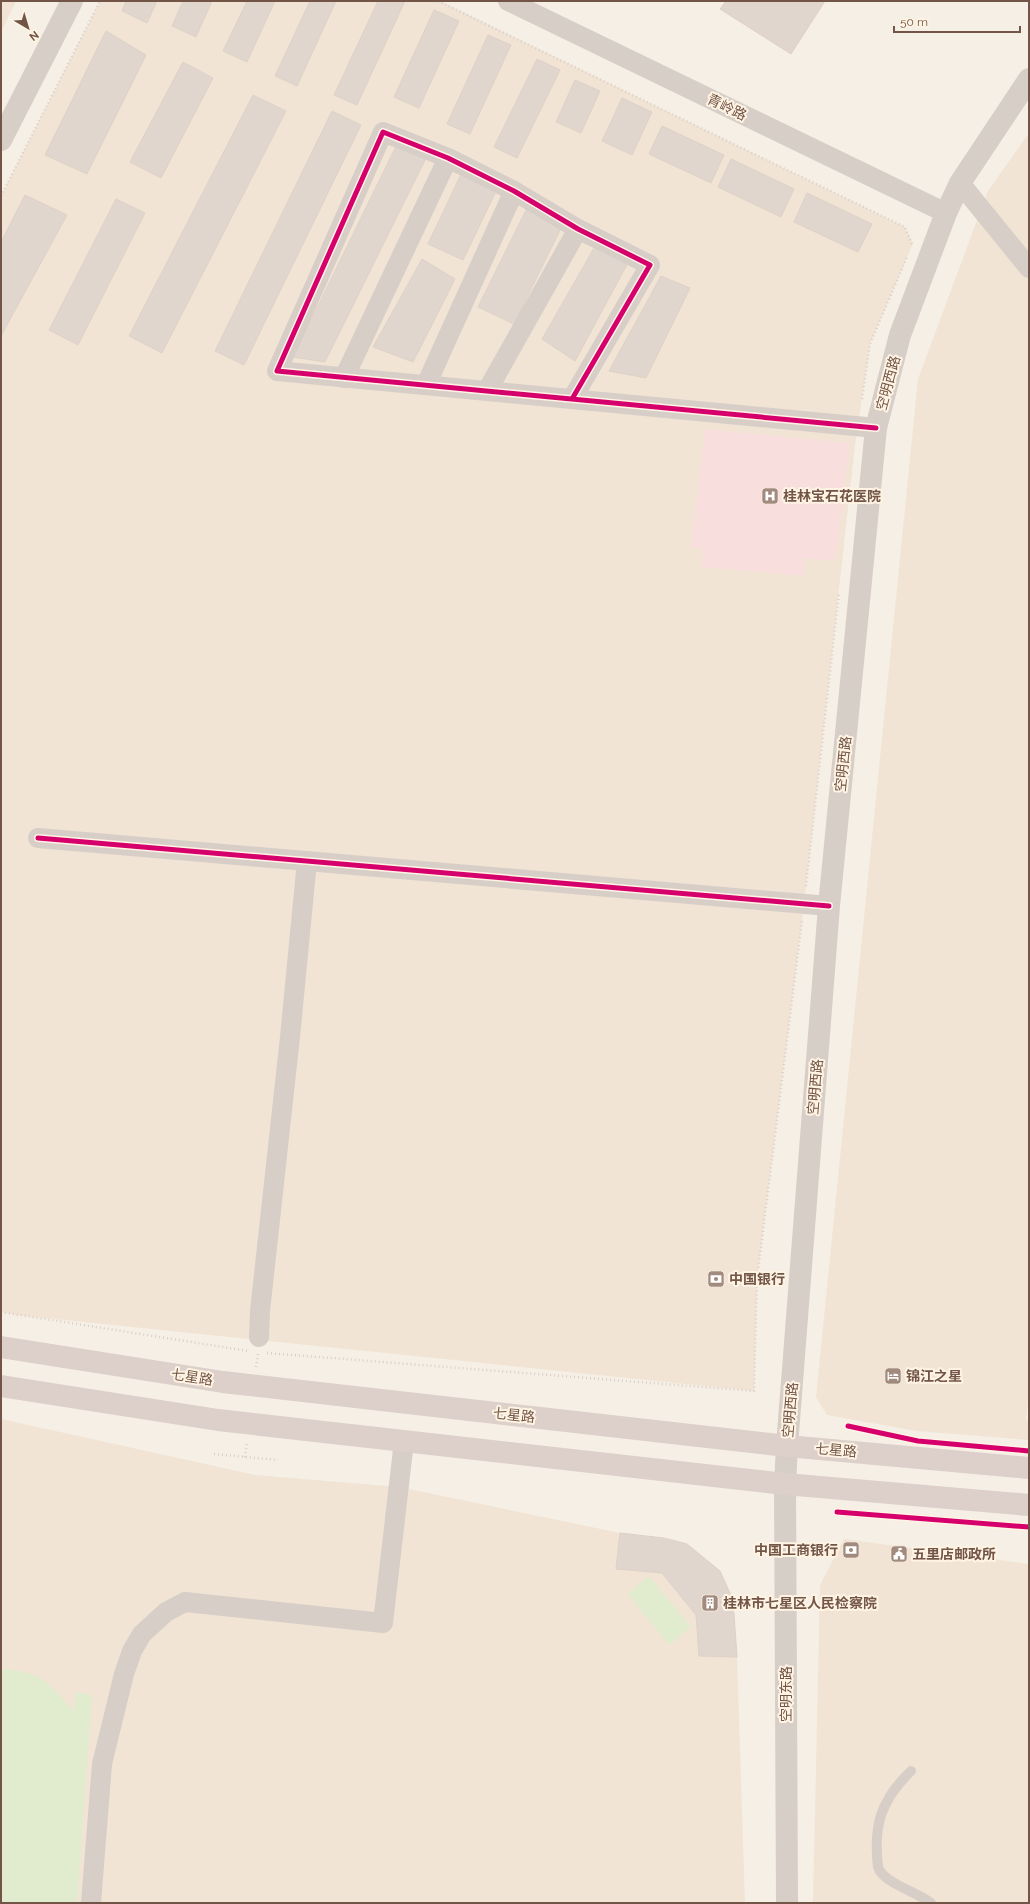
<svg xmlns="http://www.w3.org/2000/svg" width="1030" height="1904" viewBox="0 0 1030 1904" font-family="Raleway,'Noto Sans SC',sans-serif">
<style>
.residential{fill:#f1e4d4}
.medical{fill:#f8dedd}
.grass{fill:#e1eccf}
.building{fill:#e1d6cd;stroke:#ded1c7}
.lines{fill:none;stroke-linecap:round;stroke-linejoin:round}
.path{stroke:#d9cfca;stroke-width:2.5;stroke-dasharray:1 3;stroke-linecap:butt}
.lane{stroke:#d7cec8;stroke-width:10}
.street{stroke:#d7cec8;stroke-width:20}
.secondary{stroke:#d7cec8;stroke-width:22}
.highway{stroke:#ddcfca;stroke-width:22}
.cycleway-casing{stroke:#fff4e4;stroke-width:8}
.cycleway{stroke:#d6006c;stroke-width:5}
.labels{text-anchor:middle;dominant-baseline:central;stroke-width:4;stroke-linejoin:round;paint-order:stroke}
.street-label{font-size:14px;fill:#725546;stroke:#fff4e4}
.poi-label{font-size:14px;font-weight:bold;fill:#725546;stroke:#fff4e4;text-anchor:start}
</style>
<rect width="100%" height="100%" fill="#f5efe5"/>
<g class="residential">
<path d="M1,1H16L1,32Z"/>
<path d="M100,1H440L905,227L913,243L870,344L855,445L804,904L757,1279L754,1391L16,1315L1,1312V196Z"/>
<path d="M1029,133V1395L1026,1418L1029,1423V1440L916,1431L827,1415L816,1397L918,379L988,191Z"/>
<path d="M1,1419L255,1475L399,1487L620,1533L616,1569L662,1573L696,1615L699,1656L737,1657L745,1903H1Z"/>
<path d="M844,1539L1029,1564V1903H813L820,1585Z"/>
</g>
<path class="medical" d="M705,429L850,443L835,561L805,558L803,576L702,567L703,549L691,548Z"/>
<g class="grass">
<path d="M649,1576L691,1627L669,1645L628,1594Z"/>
<path d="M1,1669C37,1670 53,1684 73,1712L76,1692L92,1695L77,1903H1Z"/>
</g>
<g class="building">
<path d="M126,1H157L147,23L122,11Z"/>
<path d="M183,1H212L196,37L172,26Z"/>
<path d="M247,1H275L247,62L223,51Z"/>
<path d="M310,1H336L297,86L275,76Z"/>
<path d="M378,1H405L357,105L334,95Z"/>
<path d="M726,1H825L791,54L720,9Z"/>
<path d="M434,10L459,21L419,108L394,97Z"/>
<path d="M106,31L146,55L87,174L45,155Z"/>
<path d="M488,35L511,45L470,134L447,124Z"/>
<path d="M537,59L560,70L517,158L494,147Z"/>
<path d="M183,62L213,78L161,178L130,162Z"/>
<path d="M575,80L600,91L581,133L556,122Z"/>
<path d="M253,95L286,111L162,353L129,336Z"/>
<path d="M622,98L652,112L632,155L602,141Z"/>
<path d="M332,111L361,125L244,365L215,351Z"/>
<path d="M662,126L724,155L711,183L649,154Z"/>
<path d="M399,140L428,154L325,362L293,357Z"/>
<path d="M731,159L794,189L781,217L718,187Z"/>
<path d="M463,170L498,187L463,260L428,244Z"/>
<path d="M807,193L872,224L858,252L794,222Z"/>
<path d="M25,195L67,215L1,336V242Z"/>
<path d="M116,199L145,213L78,345L49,330Z"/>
<path d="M529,204L564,222L514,324L478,307Z"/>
<path d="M598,241L630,259L575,361L542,339Z"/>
<path d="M422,259L455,279L413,362L373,347Z"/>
<path d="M661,276L690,288L646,378L609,371Z"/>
<path d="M620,1533L664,1538L687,1544L720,1571L730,1593L734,1614L737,1657L699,1656L696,1615L662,1573L616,1569Z"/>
</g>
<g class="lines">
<g class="path">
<path d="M438,1L905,227L912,245"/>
<path d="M1,196L100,1"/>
<path d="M862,399L870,344L907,257"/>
<path d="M806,886L839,593"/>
<path d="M1,1312L248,1351"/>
<path d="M267,1353L754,1391L757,1279L802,921"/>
<path d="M256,1367L258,1354"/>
<path d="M214,1454L278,1460"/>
<path d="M245,1457L247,1442"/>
</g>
<path class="lane" d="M911,1771C881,1800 873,1825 878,1867C883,1883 918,1892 931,1903"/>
<g class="street">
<path d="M508,1L946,213"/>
<path d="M960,183L1029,268"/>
<path d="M344,378L448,158"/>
<path d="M426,385L514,191"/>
<path d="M487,391L578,229"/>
<path d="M572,399L650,265L578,229L514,191L448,158L383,132L277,371L876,428"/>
<path d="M38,838L829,906"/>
<path d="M259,1337L260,1311L290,1037L307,861"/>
<path d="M91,1903L102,1764L124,1674L132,1651L142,1634L166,1612L185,1602L383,1623L404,1441"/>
</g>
<g class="secondary">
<path d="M1,140L72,1"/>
<path d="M787,1903L785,1484L787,1446L829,906L876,428L900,335L946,213L960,183L1029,79"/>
</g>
<g class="highway">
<path d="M1,1347L223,1382L787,1446L1029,1468"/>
<path d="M1,1386L218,1420L785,1484L1029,1505"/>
</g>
<defs>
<g id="cycleway">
<path d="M572,399L650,265L578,229L514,191L448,158L383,132L277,371L876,428"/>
<path d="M38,838L829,906"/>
<path d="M848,1426L918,1441L1029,1451"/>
<path d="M837,1512L1029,1527"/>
</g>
</defs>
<use href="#cycleway" class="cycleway-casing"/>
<use href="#cycleway" class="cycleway"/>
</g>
<defs>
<symbol id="hospital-square" viewBox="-11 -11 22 22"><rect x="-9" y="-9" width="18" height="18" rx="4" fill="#a08b7e" stroke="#fff4e4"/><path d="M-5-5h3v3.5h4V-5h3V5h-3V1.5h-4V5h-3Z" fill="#fff"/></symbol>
<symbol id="bank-square" viewBox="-11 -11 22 22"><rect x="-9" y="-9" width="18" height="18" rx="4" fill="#a08b7e" stroke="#fff4e4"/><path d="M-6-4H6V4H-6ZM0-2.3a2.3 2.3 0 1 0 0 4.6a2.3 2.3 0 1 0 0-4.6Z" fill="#fff"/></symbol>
<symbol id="hotel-square" viewBox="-11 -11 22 22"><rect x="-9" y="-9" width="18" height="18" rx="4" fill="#a08b7e" stroke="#fff4e4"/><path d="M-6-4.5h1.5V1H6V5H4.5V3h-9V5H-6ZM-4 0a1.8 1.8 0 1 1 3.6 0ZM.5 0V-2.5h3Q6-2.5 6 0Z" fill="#fff"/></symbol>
<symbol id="civic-square" viewBox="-11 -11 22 22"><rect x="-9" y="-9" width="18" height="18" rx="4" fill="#a08b7e" stroke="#fff4e4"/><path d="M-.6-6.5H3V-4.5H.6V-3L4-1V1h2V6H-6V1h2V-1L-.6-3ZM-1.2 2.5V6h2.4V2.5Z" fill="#fff"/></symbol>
<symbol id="building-square" viewBox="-11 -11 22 22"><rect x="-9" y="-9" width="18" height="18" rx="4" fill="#a08b7e" stroke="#fff4e4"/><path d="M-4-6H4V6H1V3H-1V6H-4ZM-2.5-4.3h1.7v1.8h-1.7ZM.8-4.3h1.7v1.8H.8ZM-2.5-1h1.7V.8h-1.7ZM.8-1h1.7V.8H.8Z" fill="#fff"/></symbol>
</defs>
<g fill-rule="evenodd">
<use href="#hospital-square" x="760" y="486" width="20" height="20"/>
<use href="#bank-square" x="706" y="1269" width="20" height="20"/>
<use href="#hotel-square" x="883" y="1366" width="20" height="20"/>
<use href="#bank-square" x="841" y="1540" width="20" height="20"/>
<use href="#civic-square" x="889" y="1544" width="20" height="20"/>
<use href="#building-square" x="700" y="1593" width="20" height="20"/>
</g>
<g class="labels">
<g class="street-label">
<text transform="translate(727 107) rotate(26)">青岭路</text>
<text transform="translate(888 383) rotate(-75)">空明西路</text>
<text transform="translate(843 764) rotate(-84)">空明西路</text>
<text transform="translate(815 1087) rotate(-85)">空明西路</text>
<text transform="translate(192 1377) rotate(9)">七星路</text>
<text transform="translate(790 1410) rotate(-85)">空明西路</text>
<text transform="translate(514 1415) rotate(6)">七星路</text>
<text transform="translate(836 1450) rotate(5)">七星路</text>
<text transform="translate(786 1694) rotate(-90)">空明东路</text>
</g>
<g class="poi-label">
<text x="783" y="496">桂林宝石花医院</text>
<text x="729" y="1279">中国银行</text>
<text x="906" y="1376">锦江之星</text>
<text x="838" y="1550" text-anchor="end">中国工商银行</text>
<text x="912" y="1554">五里店邮政所</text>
<text x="723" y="1603">桂林市七星区人民检察院</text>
</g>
</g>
<rect width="1030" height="1904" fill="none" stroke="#725546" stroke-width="4"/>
<g transform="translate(28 28) rotate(142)" stroke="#fff4e4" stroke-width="3" paint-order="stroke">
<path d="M0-3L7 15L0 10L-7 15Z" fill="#725546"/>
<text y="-6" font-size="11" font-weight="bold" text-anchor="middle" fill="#725546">N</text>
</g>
<path d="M894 26v6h126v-6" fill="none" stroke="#725546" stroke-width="2"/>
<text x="900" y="26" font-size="12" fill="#725546" stroke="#fff4e4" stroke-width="3" paint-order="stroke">50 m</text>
</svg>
